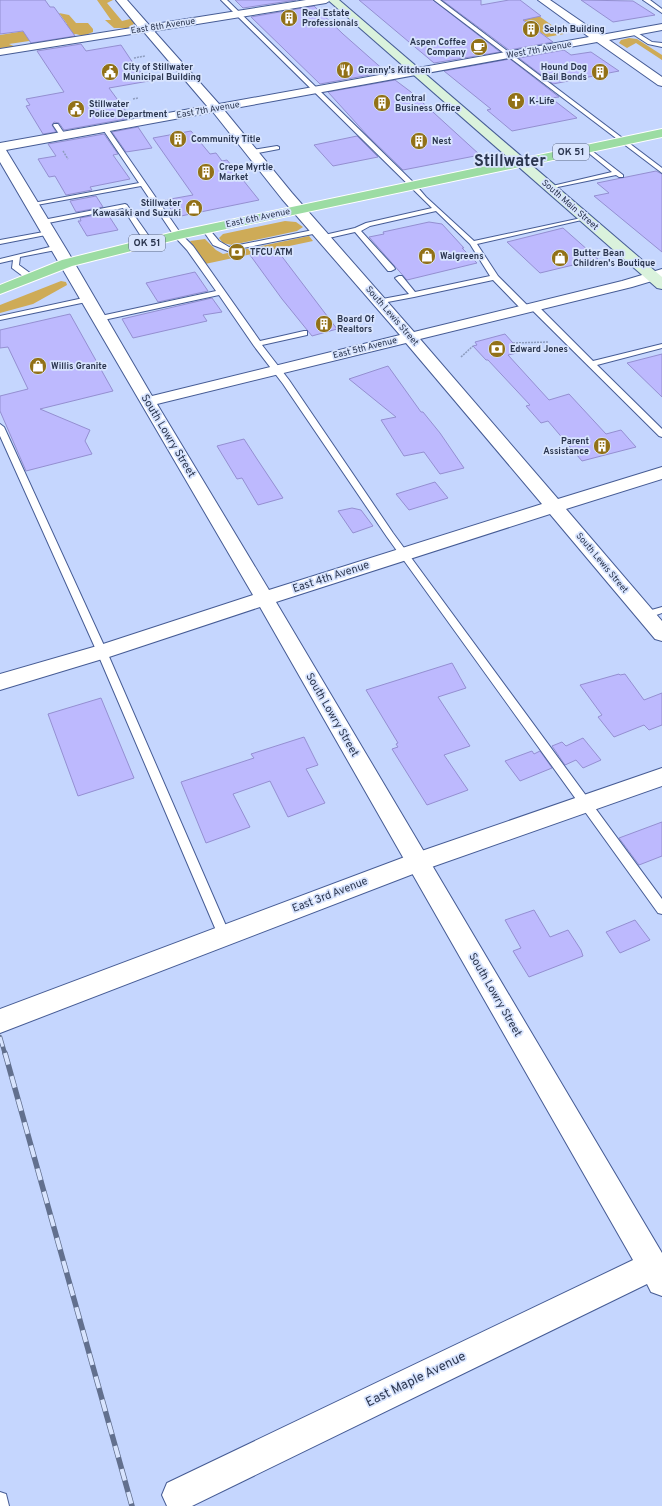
<svg xmlns="http://www.w3.org/2000/svg" width="662" height="1506" viewBox="0 0 662 1506" font-family="Overpass,sans-serif">
<style>
.green{fill:#ceab57}
.building{fill:#bdb9fe;stroke:#948fd1}
.lines{fill:none;stroke-linecap:round;stroke-linejoin:round}
.service-casing{stroke:#465c95;stroke-width:2}
.minor-casing{stroke:#465c95;stroke-width:2}
.tertiary-casing{stroke:#465c95;stroke-width:2}
.secondary-casing{stroke:#465c95;stroke-width:2}
.trunk-casing{stroke:#fff;stroke-width:2}
.path{stroke:#8e9dbf;stroke-width:1.5;stroke-dasharray:2 1;stroke-linecap:butt}
.service{fill:#fff;fill-rule:evenodd}
.minor{fill:#fff;fill-rule:evenodd}
.tertiary{fill:#fff;fill-rule:evenodd}
.secondary{fill:#daf2dc;fill-rule:evenodd}
.trunk{fill:#9cdca3;fill-rule:evenodd}
.rail-far1-casing{stroke:#62708e;stroke-width:4.5}
.rail-casing{stroke:#62708e;stroke-width:5.5}
.rail-far1{stroke:#d8e4fe;stroke-width:3;stroke-dasharray:10;stroke-linecap:butt}
.rail{stroke:#d8e4fe;stroke-width:4;stroke-dasharray:12;stroke-linecap:butt}
.labels{text-anchor:middle;dominant-baseline:central;stroke-width:3.5;stroke-linejoin:round;paint-order:stroke}
.far-poi-label{font-size:9px;font-weight:bold;fill:#2b364f;stroke:#d8e4fe;text-anchor:start}
.far-street-label{font-size:9px;fill:#2b364f;stroke:#d8e4fe}
.shield{fill:#d8e4fe;stroke:#5f6a84;stroke-width:1}
.shield-label{font-size:10px;font-weight:bold;fill:#2b364f}
.street-label{font-size:11px;fill:#2b364f;stroke:#d8e4fe}
.near-street-label{font-size:13px;fill:#2b364f;stroke:#d8e4fe}
.far-town-label{font-size:16px;font-weight:bold;fill:#2b364f;stroke:#d8e4fe}
</style>
<rect width="100%" height="100%" fill="#c5d6fe"/>
<g class="green">
<path d="M97,0H113L107,3L122,21L130,19L135,23L128,28H114L105,20H111Z"/>
<path d="M59,13L69,15L76,23H88L93,29V32L83,36L76,34L9,44L16,47L0,48V35L67,24Z"/>
<path d="M539,16L564,34L547,37L522,19Z"/>
<path d="M629,38L637,39L662,55V60L636,43L627,48L619,43L621,40Z"/>
<path d="M285,221L296,222L303,227L297,231L232,245L223,243L219,238L223,234Z"/>
<path d="M309,236L313,241L205,264L190,241L205,239L216,250L223,254Z"/>
<path d="M61,281L66,282L67,285L33,304L0,313V305Z"/>
</g>
<g class="building">
<path d="M0,0H45L50,7H54L75,36L31,43L23,31L0,34Z"/>
<path d="M235,0H296L243,8Z"/>
<path d="M359,0H433L500,52L434,63Z"/>
<path d="M442,0H481V5L509,0H520L541,16L523,20L553,42L509,50Z"/>
<path d="M581,0L633,1L655,15L613,22Z"/>
<path d="M314,6L343,34L386,72L320,84L251,17Z"/>
<path d="M81,44L86,51L121,45L135,66L149,81L109,88L131,118L64,130L59,123L54,122L52,125L56,132L43,134L26,106L30,105L26,99L64,92L37,51Z"/>
<path d="M564,50L571,55L591,52L619,71L553,84L519,58Z"/>
<path d="M510,59L559,97L551,98L577,118L512,131L487,110L491,109L444,71Z"/>
<path d="M395,80L411,92L480,155L403,170L367,135L328,92Z"/>
<path d="M138,127L152,148L126,152L112,132Z"/>
<path d="M191,131L210,154L216,153L222,161L227,160L259,200L176,217L165,200L193,195L153,138Z"/>
<path d="M104,134L118,154L113,155L130,179L90,187L92,190L66,195L55,176L49,177L38,159L56,156L48,144Z"/>
<path d="M357,136L378,157L333,166L314,145Z"/>
<path d="M656,171L662,174V252L594,196L609,193L597,183Z"/>
<path d="M96,196L103,207L76,212L70,201Z"/>
<path d="M107,213L118,230L87,236L78,221H81L80,218Z"/>
<path d="M429,222L442,224L464,248H462L477,263L407,280L369,237L384,234L383,232Z"/>
<path d="M563,228L598,259L540,273L507,242Z"/>
<path d="M277,250L337,329L312,336L282,299L250,255Z"/>
<path d="M195,272L208,291L158,302L146,283Z"/>
<path d="M212,298L222,312L203,315L207,321L133,338L122,319Z"/>
<path d="M70,314L113,391L40,409L90,430L85,441L92,454L26,471L0,411V396L28,389L8,347L0,348V330Z"/>
<path d="M505,334L521,352L508,355L549,400L569,394L606,434L621,430L636,447L582,461L548,421L541,423L526,406L530,405L488,360H486L473,346L477,345L475,342Z"/>
<path d="M662,354V397L627,363Z"/>
<path d="M388,366L421,412H423L440,433L464,468L440,474L424,452L404,456L381,420L396,417L349,379Z"/>
<path d="M244,439L257,459L283,498L258,505L242,478L237,479L217,446Z"/>
<path d="M435,482L448,498L409,510L396,494Z"/>
<path d="M352,508L361,510L373,526L353,533L338,511Z"/>
<path d="M452,663L466,688L438,697L470,746L444,755L468,790L427,805L392,749L398,747L396,744L398,743L366,690Z"/>
<path d="M619,674L620,675L625,674L644,700L662,693V725L649,730L644,725L614,737L598,717L602,715L580,685Z"/>
<path d="M101,698L134,778L78,796L48,714Z"/>
<path d="M304,737L318,765L306,769L325,803L288,817L270,781L233,794L250,827L206,843L181,782L254,758L251,754Z"/>
<path d="M583,738L601,760L583,768L576,760L565,765L552,746L562,742L566,746Z"/>
<path d="M532,751L534,754L540,751L552,768L520,781L505,761Z"/>
<path d="M662,822V856L639,865L619,838Z"/>
<path d="M534,910L550,937L568,930L581,950L583,956L529,977L513,951L521,948L505,920Z"/>
<path d="M635,920L650,940L620,953L606,932Z"/>
</g>
<g class="lines">
<defs>
<g id="service">
<path d="M221,0H227L414,183L426,197L474,241L586,217V219L477,244L498,276L529,307V311H523L493,280L414,297L377,304V300L409,294L395,278L399,276H402L415,292L490,276L470,244L436,211L370,226L361,231L394,267L395,269L391,271H388L355,232L320,240V236L355,228L366,223L432,208Z"/>
<path d="M434,0H440L662,168V173Z"/>
<path d="M643,0H650L662,9V13Z"/>
<path d="M633,30L652,42L662,43V47L648,44L631,33L630,32Z"/>
<path d="M54,124H58L66,136L65,137H61L53,125Z"/>
<path d="M103,127H107L181,234L193,246L260,341L304,331H307V335L262,345L289,380L393,533L662,899V914L658,913L387,537L283,384L254,346L219,295L99,321H96V317L216,291L187,250L175,237L141,186L31,206V204L33,203L139,183L102,128Z"/>
<path d="M277,146L279,147V149L252,154L249,152L252,150Z"/>
<path d="M587,147L623,175V177H619L616,175L548,189V187L612,172L585,150L584,149Z"/>
<path d="M125,204L127,205L153,242L152,244H146L123,208L43,224L40,222L43,220Z"/>
<path d="M206,227L208,228L219,241L229,247L318,229L322,231L318,233L228,251L213,245L202,229Z"/>
<path d="M49,231L51,232V234L0,244V240Z"/>
<path d="M58,245L62,247L61,249L20,257L19,265L34,276V280H28L12,268L13,260L0,263V259Z"/>
<path d="M88,297H91V301L0,320V316Z"/>
<path d="M531,305H537L593,361L662,344V348L597,365L662,429V437L659,436L531,309Z"/>
<path d="M0,424L4,427L107,652L230,935L228,939L224,940L220,939L218,935L97,652L0,436Z"/>
<path d="M662,607V613L645,619L640,615L641,613Z"/>
<path d="M0,1492L6,1494L9,1506H0Z"/>
</g>
<path id="minor" d="M116,0H127L149,25L306,0H331L326,3L154,31L219,104L589,37L538,0H550L601,35L662,24V30L609,40L662,77V86L658,85L597,42L224,110L292,193L414,332L622,281L662,269V278L632,287L420,339L558,499L662,467V479L566,509L662,621V641L655,639L550,514L276,602L662,1253V1296L651,1292L647,1284L192,1506H167L162,1495L167,1483L633,1260L260,607L109,657L0,690V674L97,646L253,595L0,162V143L207,106L144,32L0,55V49L138,27ZM213,112L282,199L400,335L152,396L68,252L6,150ZM406,343L542,504L269,590L157,404Z"/>
<path id="tertiary" d="M662,768V786L426,869L0,1033V1009L410,855Z"/>
<path id="secondary" d="M328,0H339L662,277V289L657,288Z"/>
<path id="trunk" d="M662,129V137L179,239L72,266L0,294V285L62,260L178,231Z"/>
</defs>
<use href="#service" class="service-casing"/>
<use href="#minor" class="minor-casing"/>
<use href="#tertiary" class="tertiary-casing"/>
<use href="#secondary" class="secondary-casing"/>
<use href="#trunk" class="trunk-casing"/>
<g class="path">
<path d="M134,58L145,56"/>
<path d="M146,80H152"/>
<path d="M133,99L138,98"/>
<path d="M63,151L68,159"/>
<path d="M513,343L548,342"/>
<path d="M461,357L473,346"/>
</g>
<use href="#service" class="service"/>
<use href="#minor" class="minor"/>
<use href="#tertiary" class="tertiary"/>
<use href="#secondary" class="secondary"/>
<use href="#trunk" class="trunk"/>
<defs>
<path id="rail-far1" d="M0,1037L5,1054"/>
<path id="rail" d="M5,1053L132,1506"/>
</defs>
<use href="#rail-far1" class="rail-far1-casing"/>
<use href="#rail" class="rail-casing"/>
<use href="#rail-far1" class="rail-far1"/>
<use href="#rail" class="rail"/>
</g>
<defs>
<symbol id="building-disc" viewBox="-11 -11 22 22"><circle r="9.5" fill="#927117" stroke="#d8e4fe"/><path d="M-4-6H4V6H1V3H-1V6H-4ZM-2.5-4.3h1.7v1.8h-1.7ZM.8-4.3h1.7v1.8H.8ZM-2.5-1h1.7V.8h-1.7ZM.8-1h1.7V.8H.8Z" fill="#fff"/></symbol>
<symbol id="cafe-disc" viewBox="-11 -11 22 22"><circle r="9.5" fill="#927117" stroke="#d8e4fe"/><path d="M-5.5-4.5H6V0H3Q3 3.5 0 3.5H-2.5Q-5.5 3.5-5.5 0ZM3-3.2v2h1.7v-2ZM-6 4.5H4V6H-6Z" fill="#fff"/></symbol>
<symbol id="restaurant-disc" viewBox="-11 -11 22 22"><circle r="9.5" fill="#927117" stroke="#d8e4fe"/><path d="M-5-6h1v4h1v-4h1v4h1v-4h1v5L-1.5 .5V6h-2V.5L-5-1ZM5-6V6H3V1.5H1.5Q1.5-4 5-6Z" fill="#fff"/></symbol>
<symbol id="civic-disc" viewBox="-11 -11 22 22"><circle r="9.5" fill="#927117" stroke="#d8e4fe"/><path d="M-.6-6.5H3V-4.5H.6V-3L4-1V1h2V6H-6V1h2V-1L-.6-3ZM-1.2 2.5V6h2.4V2.5Z" fill="#fff"/></symbol>
<symbol id="church-disc" viewBox="-11 -11 22 22"><circle r="9.5" fill="#927117" stroke="#d8e4fe"/><path d="M-1.2-6h2.4v3.5h3.3v2.4h-3.3V6h-2.4V-.1h-3.3v-2.4h3.3Z" fill="#fff"/></symbol>
<symbol id="shop-disc" viewBox="-11 -11 22 22"><circle r="9.5" fill="#927117" stroke="#d8e4fe"/><path d="M-5-2.5h2.3a2.7 3.5 0 0 1 5.4 0H5L5.5 6h-11ZM-1.5-2.5h3a1.5 2.3 0 0 0-3 0Z" fill="#fff"/></symbol>
<symbol id="bank-disc" viewBox="-11 -11 22 22"><circle r="9.5" fill="#927117" stroke="#d8e4fe"/><path d="M-6-4H6V4H-6ZM0-2.3a2.3 2.3 0 1 0 0 4.6a2.3 2.3 0 1 0 0-4.6Z" fill="#fff"/></symbol>
</defs>
<g fill-rule="evenodd">
<use href="#building-disc" x="279" y="8" width="20" height="20"/>
<use href="#building-disc" x="521" y="19" width="20" height="20"/>
<use href="#cafe-disc" x="469" y="37" width="20" height="20"/>
<use href="#restaurant-disc" x="335" y="60" width="20" height="20"/>
<use href="#civic-disc" x="100" y="62" width="20" height="20"/>
<use href="#building-disc" x="590" y="62" width="20" height="20"/>
<use href="#church-disc" x="506" y="91" width="20" height="20"/>
<use href="#building-disc" x="372" y="93" width="20" height="20"/>
<use href="#civic-disc" x="66" y="99" width="20" height="20"/>
<use href="#building-disc" x="168" y="129" width="20" height="20"/>
<use href="#building-disc" x="409" y="131" width="20" height="20"/>
<use href="#building-disc" x="196" y="162" width="20" height="20"/>
<use href="#shop-disc" x="184" y="198" width="20" height="20"/>
<use href="#bank-disc" x="227" y="242" width="20" height="20"/>
<use href="#shop-disc" x="417" y="246" width="20" height="20"/>
<use href="#shop-disc" x="550" y="248" width="20" height="20"/>
<use href="#building-disc" x="314" y="314" width="20" height="20"/>
<use href="#bank-disc" x="487" y="339" width="20" height="20"/>
<use href="#shop-disc" x="28" y="356" width="20" height="20"/>
<use href="#building-disc" x="592" y="436" width="20" height="20"/>
</g>
<g class="labels">
<g class="far-poi-label">
<text x="302" y="13">Real Estate<tspan x="302" dy="10">Professionals</tspan></text>
<text x="544" y="29">Selph Building</text>
<text x="466" y="42" text-anchor="end">Aspen Coffee<tspan x="466" dy="10">Company</tspan></text>
<text x="123" y="67">City of Stillwater<tspan x="123" dy="10">Municipal Building</tspan></text>
<text x="587" y="67" text-anchor="end">Hound Dog<tspan x="587" dy="10">Bail Bonds</tspan></text>
<text x="358" y="70">Granny's Kitchen</text>
<text x="395" y="98">Central<tspan x="395" dy="10">Business Office</tspan></text>
<text x="529" y="101">K-Life</text>
<text x="89" y="104">Stillwater<tspan x="89" dy="10">Police Department</tspan></text>
<text x="191" y="139">Community Title</text>
<text x="432" y="141">Nest</text>
<text x="219" y="167">Crepe Myrtle<tspan x="219" dy="10">Market</tspan></text>
<text x="181" y="203" text-anchor="end">Stillwater<tspan x="181" dy="10">Kawasaki and Suzuki</tspan></text>
<text x="250" y="252">TFCU ATM</text>
<text x="573" y="253">Butter Bean<tspan x="573" dy="10">Children's Boutique</tspan></text>
<text x="440" y="256">Walgreens</text>
<text x="337" y="319">Board Of<tspan x="337" dy="10">Realtors</tspan></text>
<text x="510" y="349">Edward Jones</text>
<text x="51" y="366">Willis Granite</text>
<text x="589" y="441" text-anchor="end">Parent<tspan x="589" dy="10">Assistance</tspan></text>
</g>
<g class="far-street-label">
<text transform="translate(163 26) rotate(-9)">East 8th Avenue</text>
<text transform="translate(539 50) rotate(-10)">West 7th Avenue</text>
<text transform="translate(208 110) rotate(-10)">East 7th Avenue</text>
<text transform="translate(570 205) rotate(41)">South Main Street</text>
<text transform="translate(258 218) rotate(-12)">East 6th Avenue</text>
<text transform="translate(392 316) rotate(49)">South Lewis Street</text>
<text transform="translate(365 348) rotate(-14)">East 5th Avenue</text>
<text transform="translate(602 563) rotate(50)">South Lewis Street</text>
</g>
<g class="shield">
<rect x="553" y="144" width="36" height="16" rx="3"/>
<rect x="129" y="235" width="36" height="16" rx="3"/>
</g>
<g class="shield-label">
<text x="571" y="152">OK 51</text>
<text x="147" y="243">OK 51</text>
</g>
<g class="street-label">
<text transform="translate(168 436) rotate(59)">South Lowry Street</text>
<text transform="translate(331 577) rotate(-18)">East 4th Avenue</text>
<text transform="translate(332 715) rotate(60)">South Lowry Street</text>
<text transform="translate(330 895) rotate(-21)">East 3rd Avenue</text>
<text transform="translate(495 995) rotate(60)">South Lowry Street</text>
</g>
<g class="near-street-label">
<text transform="translate(416 1380) rotate(-26)">East Maple Avenue</text>
</g>
<g class="far-town-label">
<text x="510" y="162">Stillwater</text>
</g>
</g>
</svg>
